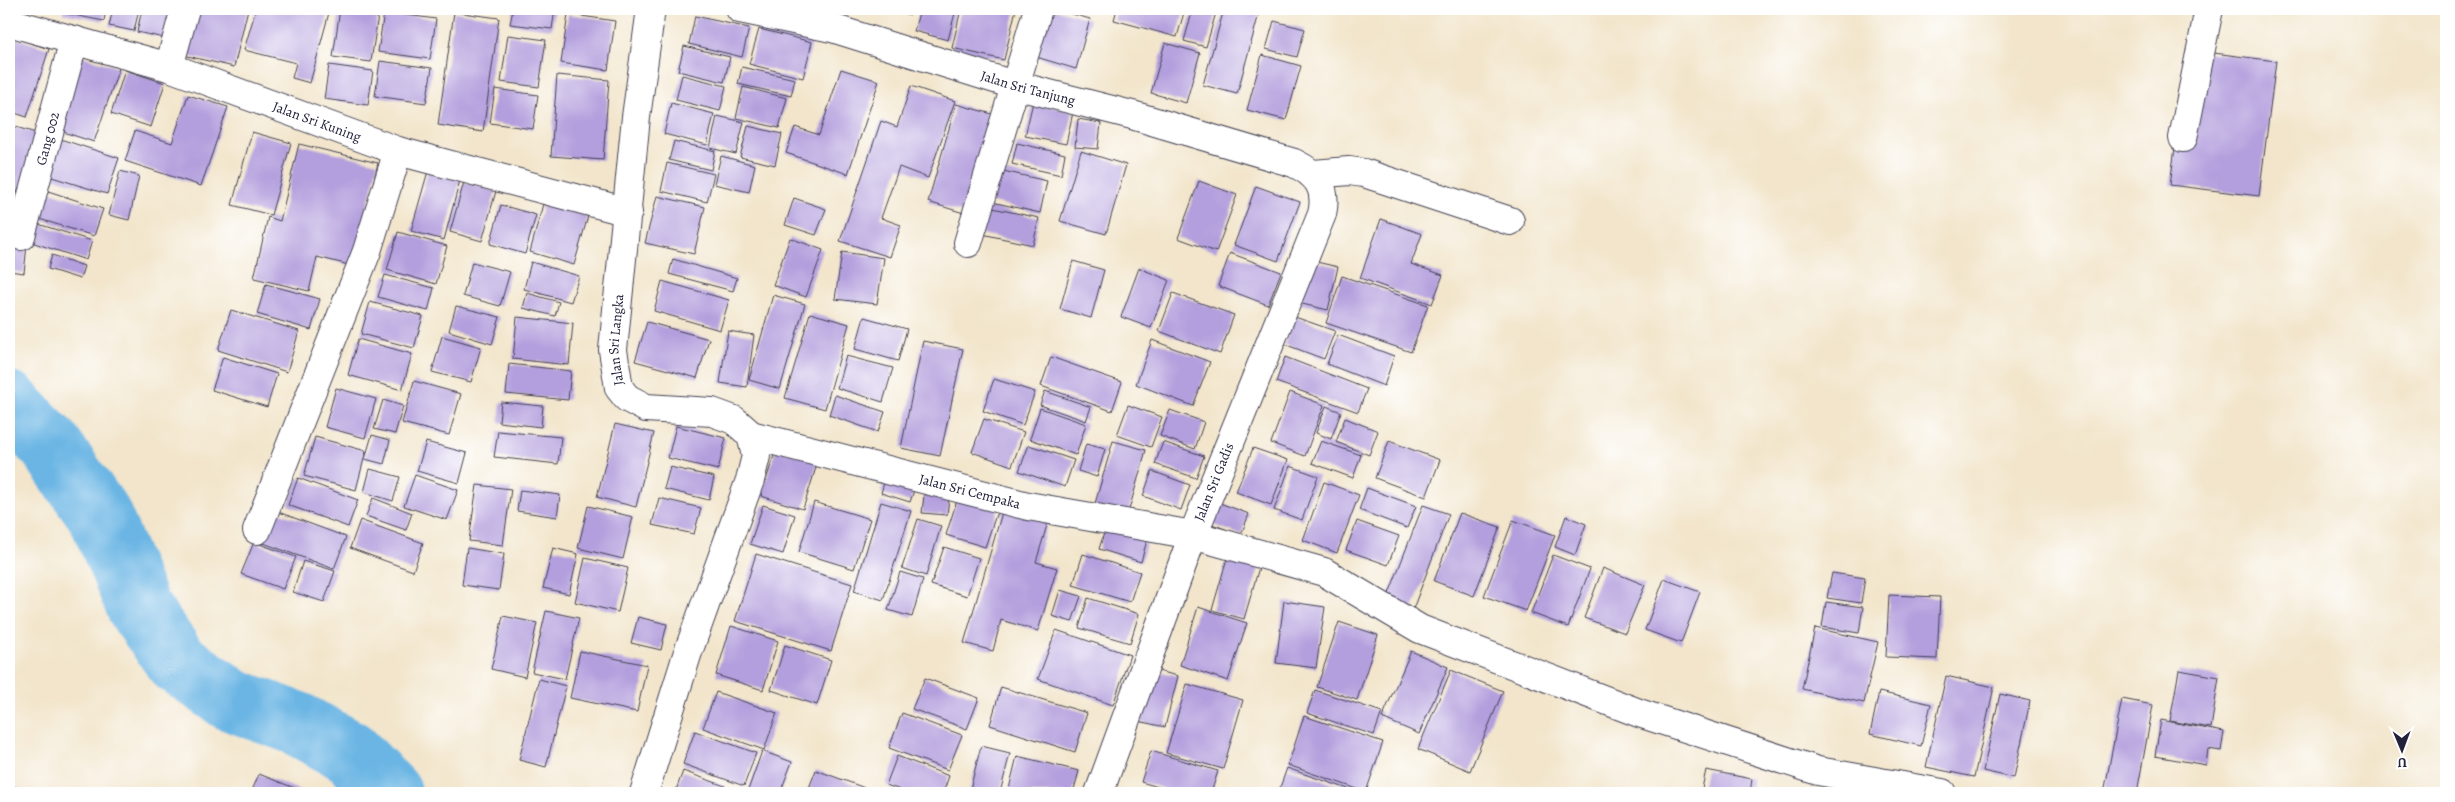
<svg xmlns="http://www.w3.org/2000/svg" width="2455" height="802" viewBox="0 0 2455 802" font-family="Alegreya,serif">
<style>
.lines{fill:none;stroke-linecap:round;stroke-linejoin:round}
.river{stroke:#6bb5e4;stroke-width:64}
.building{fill:#b39fdd}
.minor-casing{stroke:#413f51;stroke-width:30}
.minor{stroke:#fff;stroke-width:28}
.labels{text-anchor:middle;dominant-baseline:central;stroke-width:5;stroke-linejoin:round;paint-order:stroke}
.street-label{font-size:14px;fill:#22223b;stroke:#fff}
</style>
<rect width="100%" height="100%" fill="#fff"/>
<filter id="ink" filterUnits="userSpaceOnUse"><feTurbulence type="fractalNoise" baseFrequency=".02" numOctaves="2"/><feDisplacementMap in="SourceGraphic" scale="10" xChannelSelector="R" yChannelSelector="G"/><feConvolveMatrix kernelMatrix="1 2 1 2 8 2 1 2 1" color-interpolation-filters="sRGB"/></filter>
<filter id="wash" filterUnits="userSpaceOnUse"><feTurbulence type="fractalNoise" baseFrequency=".0096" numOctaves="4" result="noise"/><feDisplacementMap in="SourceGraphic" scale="20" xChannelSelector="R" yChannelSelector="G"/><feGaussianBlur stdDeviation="1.12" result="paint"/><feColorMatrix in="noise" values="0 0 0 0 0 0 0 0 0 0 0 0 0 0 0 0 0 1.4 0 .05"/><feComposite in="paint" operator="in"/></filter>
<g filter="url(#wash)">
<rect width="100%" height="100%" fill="#f2e5cb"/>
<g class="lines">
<path class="river" d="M9,403L50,445L100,516L139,609L177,662L230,699L296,723L350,752L390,793"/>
</g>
<g id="blocks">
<g class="building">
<path d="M64,9H106L104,21L63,13Z"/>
<path d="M113,9H139L134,31L109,26Z"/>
<path d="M142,9H179L173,40L137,32Z"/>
<path d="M194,9H248L234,67L183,55Z"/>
<path d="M256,9H330L310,83L292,78L296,63L244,50Z"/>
<path d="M340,9H379L371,62L333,57Z"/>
<path d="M513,9H555L552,29L510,24Z"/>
<path d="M889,9H911L910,15Z"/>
<path d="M920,9H956L948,40L914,31Z"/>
<path d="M961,9H1016L1004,60L952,48Z"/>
<path d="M1046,9H1055L1090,19L1076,69L1033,56Z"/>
<path d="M1117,9H1185L1177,37L1114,20Z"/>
<path d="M1193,9H1217L1206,47L1184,41Z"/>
<path d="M1224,9L1260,10L1237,94L1203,85Z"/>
<path d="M384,12L436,19L430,59L378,52Z"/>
<path d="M454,12L499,18L483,132L438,125Z"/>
<path d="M568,14L615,21L608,70L561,63Z"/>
<path d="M695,16L749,28L742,57L689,44Z"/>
<path d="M1274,21L1305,29L1297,57L1266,49Z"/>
<path d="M759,29L812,42L803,78L749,64Z"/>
<path d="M508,35L546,40L539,87L501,82Z"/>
<path d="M9,36L49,49L27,117L9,111Z"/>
<path d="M1165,43L1200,53L1186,103L1151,93Z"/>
<path d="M684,46L730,57L724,82L678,71Z"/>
<path d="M2206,52L2276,61L2259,196L2170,185L2176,140Z"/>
<path d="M76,54L119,68L94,142L51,128Z"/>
<path d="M1262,55L1301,66L1286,120L1247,110Z"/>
<path d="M380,61L432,68L426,103L375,96Z"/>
<path d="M329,65L373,71L368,105L324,99Z"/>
<path d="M742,67L795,79L791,96L738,84Z"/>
<path d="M841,69L879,81L848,174L786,153L795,127L819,135Z"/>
<path d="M125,70L165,83L151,127L111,114Z"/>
<path d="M557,75L609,80L603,160L551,156Z"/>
<path d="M682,75L726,86L720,111L676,100Z"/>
<path d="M911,86L955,101L928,178L899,167L881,218L901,225L890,257L840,241L881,121L897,127Z"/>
<path d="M743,87L787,98L779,128L736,118Z"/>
<path d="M495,89L538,95L533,129L490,123Z"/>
<path d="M188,95L228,107L201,186L125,161L135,131L172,143Z"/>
<path d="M1033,102L1073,112L1066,144L1025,136Z"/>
<path d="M671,103L714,114L707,145L664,134Z"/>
<path d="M956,104L996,115L967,214L928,202Z"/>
<path d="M717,116L744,122L736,154L710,148Z"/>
<path d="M1078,119L1101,123L1098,149L1075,147Z"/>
<path d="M9,125L46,136L27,195L9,189Z"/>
<path d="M748,126L782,134L775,165L740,157Z"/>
<path d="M252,132L291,143L271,215L232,205Z"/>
<path d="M54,137L119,158L107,194L42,174Z"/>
<path d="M674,141L715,151L711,170L669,160Z"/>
<path d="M1017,143L1065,154L1061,175L1012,164Z"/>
<path d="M299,144L378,163L353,266L317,257L309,291L254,278L268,217L280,221Z"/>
<path d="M1081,151L1126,165L1106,234L1060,221Z"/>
<path d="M721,156L755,165L749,192L714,184Z"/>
<path d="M667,163L714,174L707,202L661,191Z"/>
<path d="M999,170L1047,181L1040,213L992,202Z"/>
<path d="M120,171L139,176L129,220L109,215Z"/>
<path d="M428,171L460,180L444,240L411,231Z"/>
<path d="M1199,181L1237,195L1216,252L1178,238Z"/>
<path d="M464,182L496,191L482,241L450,232Z"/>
<path d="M1256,186L1300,202L1278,261L1234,245Z"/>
<path d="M42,189L103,209L94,236L33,217Z"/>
<path d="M657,196L705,207L694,254L645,243Z"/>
<path d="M794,198L826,209L816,235L785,225Z"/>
<path d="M9,200L21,204L9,231Z"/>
<path d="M543,204L588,216L574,265L530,252Z"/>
<path d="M501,205L536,215L525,254L490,244Z"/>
<path d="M988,207L1039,218L1033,245L982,234Z"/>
<path d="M1381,219L1422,234L1411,264L1443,275L1432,304L1360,278Z"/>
<path d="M35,223L92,241L86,260L28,241Z"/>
<path d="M398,232L447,246L436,284L387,270Z"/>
<path d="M790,238L823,250L806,297L773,285Z"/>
<path d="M10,243L27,245L24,273L9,271Z"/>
<path d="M842,252L884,258L877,304L835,299Z"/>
<path d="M1230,253L1281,272L1268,305L1218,286Z"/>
<path d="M52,255L84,266L80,279L48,269Z"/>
<path d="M673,259L737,278L733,291L669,274Z"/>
<path d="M1308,260L1338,267L1328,310L1298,303Z"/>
<path d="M1073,261L1104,270L1091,318L1060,309Z"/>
<path d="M472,262L510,272L500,306L463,296Z"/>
<path d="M531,262L579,276L571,302L524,289Z"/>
<path d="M1139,268L1169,280L1151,328L1121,317Z"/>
<path d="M385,275L434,288L428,311L378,297Z"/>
<path d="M1342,276L1428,305L1411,352L1326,323Z"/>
<path d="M662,281L729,300L720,330L654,311Z"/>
<path d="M266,284L320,299L311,330L257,314Z"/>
<path d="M527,293L559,302L555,316L523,308Z"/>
<path d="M1173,293L1234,315L1220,354L1159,331Z"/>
<path d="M773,295L805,304L780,389L749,380Z"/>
<path d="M370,302L423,316L414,348L361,334Z"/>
<path d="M456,306L500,317L492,344L449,331Z"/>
<path d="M231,310L299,331L287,372L218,350Z"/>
<path d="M810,313L849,324L825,409L785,398Z"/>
<path d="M517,317L573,323L569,365L513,359Z"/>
<path d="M864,317L907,329L898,361L855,349Z"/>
<path d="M1295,317L1335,331L1324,359L1284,344Z"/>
<path d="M647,322L709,339L697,378L635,361Z"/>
<path d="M728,331L754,335L747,387L720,383Z"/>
<path d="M1338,335L1394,356L1384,386L1327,364Z"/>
<path d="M442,336L481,347L471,382L432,372Z"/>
<path d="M358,339L412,354L402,390L348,375Z"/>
<path d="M1152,340L1210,362L1193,406L1136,384Z"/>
<path d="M923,341L963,349L940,456L901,448Z"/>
<path d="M846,356L893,368L883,402L837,388Z"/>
<path d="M223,357L277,374L267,407L212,390Z"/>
<path d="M1051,357L1122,382L1112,411L1041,386Z"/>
<path d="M1285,357L1367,389L1358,412L1276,382Z"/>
<path d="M509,364L571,371L568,400L506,394Z"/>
<path d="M994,379L1035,392L1023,425L983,411Z"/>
<path d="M414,381L461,394L449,435L402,423Z"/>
<path d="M336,388L376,399L365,438L325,427Z"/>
<path d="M1045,391L1091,407L1086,421L1040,405Z"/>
<path d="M1290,392L1324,405L1305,456L1271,443Z"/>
<path d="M835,395L885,412L878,432L829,415Z"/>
<path d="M383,400L403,406L395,434L374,429Z"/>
<path d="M501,402L543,406L541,427L499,422Z"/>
<path d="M1128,405L1162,417L1151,447L1117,435Z"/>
<path d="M1326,406L1341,412L1331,439L1316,433Z"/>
<path d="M1040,408L1086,424L1076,455L1030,439Z"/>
<path d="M1170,410L1204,422L1195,449L1160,436Z"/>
<path d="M1345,418L1378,431L1369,455L1336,442Z"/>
<path d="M984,419L1024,432L1012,466L972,452Z"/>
<path d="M615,424L654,433L636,507L597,497Z"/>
<path d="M676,426L726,438L718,470L668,458Z"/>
<path d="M498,431L561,437L558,464L494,457Z"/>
<path d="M372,435L390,440L384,464L365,459Z"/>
<path d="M315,437L366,451L356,490L304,476Z"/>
<path d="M1113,441L1146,450L1127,517L1094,507Z"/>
<path d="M1321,441L1361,455L1353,478L1312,463Z"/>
<path d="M1389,441L1440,460L1426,497L1375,478Z"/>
<path d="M426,442L467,453L459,483L417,471Z"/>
<path d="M1163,442L1204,456L1196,478L1155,464Z"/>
<path d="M1086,444L1105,449L1097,477L1078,471Z"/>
<path d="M1029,445L1074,460L1065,487L1019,471Z"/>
<path d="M1253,448L1288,460L1271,505L1236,492Z"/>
<path d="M776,449L818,461L803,509L761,496Z"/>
<path d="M1290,466L1318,476L1302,520L1274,510Z"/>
<path d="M670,467L714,477L709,500L664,489Z"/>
<path d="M370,469L400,477L393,501L364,492Z"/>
<path d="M1152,471L1190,485L1181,510L1143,496Z"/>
<path d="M887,473L917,482L910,502L881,493Z"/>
<path d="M415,475L458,490L447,520L404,506Z"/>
<path d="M298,478L358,500L348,527L288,505Z"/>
<path d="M1324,482L1359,495L1337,553L1303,540Z"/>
<path d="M477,485L511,489L503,545L469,541Z"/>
<path d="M925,486L950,489L947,515L922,513Z"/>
<path d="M1367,488L1416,506L1407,528L1359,510Z"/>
<path d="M520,490L560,495L557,517L517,511Z"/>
<path d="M958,497L998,509L985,547L946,535Z"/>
<path d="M373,498L412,513L406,530L366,516Z"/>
<path d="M659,498L701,508L694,534L652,525Z"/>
<path d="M1212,500L1249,514L1241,535L1204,521Z"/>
<path d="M814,502L870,519L854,569L799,552Z"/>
<path d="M881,502L911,511L883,600L854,591Z"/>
<path d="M763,505L795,515L783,554L750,544Z"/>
<path d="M1423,505L1449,514L1413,609L1387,599Z"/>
<path d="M588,506L633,517L623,559L578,548Z"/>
<path d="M270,509L346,537L334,569L258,541Z"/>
<path d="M1003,509L1048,522L1036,562L1057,568L1038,631L1001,620L993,651L964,643Z"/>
<path d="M1460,513L1500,527L1474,596L1434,581Z"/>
<path d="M1566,516L1586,524L1575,555L1555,547Z"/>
<path d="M918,519L941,526L926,576L902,568Z"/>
<path d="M360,520L423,543L413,571L350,548Z"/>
<path d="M1513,520L1555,535L1526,611L1484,596Z"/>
<path d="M1357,521L1399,536L1388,565L1346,550Z"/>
<path d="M1106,527L1147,540L1141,562L1099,549Z"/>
<path d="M254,542L296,557L283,589L241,574Z"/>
<path d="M944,547L979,558L967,596L931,585Z"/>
<path d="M467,548L504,554L499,590L462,585Z"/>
<path d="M553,548L578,554L569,594L543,588Z"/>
<path d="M756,554L852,584L831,651L735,621Z"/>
<path d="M1083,554L1140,572L1130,602L1073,585Z"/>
<path d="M1228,555L1260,564L1244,619L1212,610Z"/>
<path d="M1553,555L1590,569L1568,627L1531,613Z"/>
<path d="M585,558L628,568L618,612L575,602Z"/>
<path d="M303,561L335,571L324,602L293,592Z"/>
<path d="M1603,568L1645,585L1625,633L1584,618Z"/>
<path d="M900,572L923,579L912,617L888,610Z"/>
<path d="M1832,573L1865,578L1861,603L1827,598Z"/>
<path d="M1664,579L1700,592L1681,643L1645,630Z"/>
<path d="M1060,590L1081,596L1072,622L1052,616Z"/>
<path d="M1889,595L1940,597L1937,659L1886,657Z"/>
<path d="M1088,598L1139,614L1130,643L1079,628Z"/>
<path d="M1284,601L1325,607L1316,668L1276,663Z"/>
<path d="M1826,602L1863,607L1859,633L1822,627Z"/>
<path d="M1198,607L1247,623L1228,681L1180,665Z"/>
<path d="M546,611L579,618L565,679L532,672Z"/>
<path d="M503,616L537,623L525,677L491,669Z"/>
<path d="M638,617L667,624L661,650L631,643Z"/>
<path d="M1339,622L1378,635L1357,700L1317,687Z"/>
<path d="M731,626L778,641L763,690L716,675Z"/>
<path d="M1815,628L1878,642L1864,703L1802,689Z"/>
<path d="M1056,630L1130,655L1113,705L1038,679Z"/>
<path d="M785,645L831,660L817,705L771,690Z"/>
<path d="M580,651L647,665L637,712L570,698Z"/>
<path d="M1411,651L1448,667L1419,734L1382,718Z"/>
<path d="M1146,668L1178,676L1165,727L1133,720Z"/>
<path d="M1451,670L1503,691L1470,771L1418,749Z"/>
<path d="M2179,670L2219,677L2211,728L2170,721Z"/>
<path d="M1946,676L1994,687L1974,777L1926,767Z"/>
<path d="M925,678L979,698L967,729L912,709Z"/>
<path d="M539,679L566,686L546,767L519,760Z"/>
<path d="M1187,684L1243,700L1223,769L1166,753Z"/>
<path d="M1001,687L1087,713L1075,752L990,725Z"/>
<path d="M1315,690L1382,712L1374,735L1307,713Z"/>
<path d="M716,692L777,713L764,750L703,728Z"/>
<path d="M1879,692L1931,704L1921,746L1870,734Z"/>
<path d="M2000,694L2030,701L2014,778L1983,771Z"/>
<path d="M2122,699L2153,705L2137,793H2104Z"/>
<path d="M902,713L962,735L948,770L889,748Z"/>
<path d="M1304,716L1383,742L1366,792L1288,765Z"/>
<path d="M2161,720L2224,732L2221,751L2208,749L2206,765L2155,756Z"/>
<path d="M695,731L756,753L744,786L683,764Z"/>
<path d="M981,746L1010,753L1000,793H969Z"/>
<path d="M762,751L792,762L780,793H747Z"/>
<path d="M1151,751L1218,771L1211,793H1179L1141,782Z"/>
<path d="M897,756L949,776L943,793H909L886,785Z"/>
<path d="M1017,756L1079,771L1073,793H1008Z"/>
<path d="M1287,768L1360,793H1278Z"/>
<path d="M816,770L873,791L872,793H807Z"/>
<path d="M1706,770L1752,779L1750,793H1701Z"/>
<path d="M683,771L725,786L723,793H675Z"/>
<path d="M259,774L307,793H251Z"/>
<path d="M9,785L23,790L22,793H9Z"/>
</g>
</g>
</g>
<g filter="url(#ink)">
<use href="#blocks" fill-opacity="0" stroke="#413f51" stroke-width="1"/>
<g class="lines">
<defs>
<g id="minor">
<path id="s1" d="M740,9L832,28L1014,85L1132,115L1294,163C1317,174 1328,188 1322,214L1193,535L1099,793"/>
<path id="s2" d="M9,22L169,67L398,151L628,212"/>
<path d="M169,67L185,9"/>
<path d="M2183,138L2209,9"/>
<path d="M1314,174L1349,171L1364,173L1510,221"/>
<path id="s3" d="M21,236L74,40"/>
<path d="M968,243L1038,9"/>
<path id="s4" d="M751,435L1028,506L1193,535L1324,572L1420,629L1639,713L1818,771L1942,793"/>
<path d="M257,530L367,251L398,151"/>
<path id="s5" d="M644,793L687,655L750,480L756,456L751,435L734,420L712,412L646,408L627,398L619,388L613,350L636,117L651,9"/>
</g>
</defs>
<use href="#minor" class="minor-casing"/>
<use href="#minor" class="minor"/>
</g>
</g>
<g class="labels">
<g class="street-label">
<text stroke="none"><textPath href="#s1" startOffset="299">Jalan Sri Tanjung</textPath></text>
<text stroke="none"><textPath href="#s2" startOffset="324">Jalan Sri Kuning</textPath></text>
<text stroke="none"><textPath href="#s3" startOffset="101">Gang 002</textPath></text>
<text stroke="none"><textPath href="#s5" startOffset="572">Jalan Sri Langka</textPath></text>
<text transform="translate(1214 482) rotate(-68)">Jalan Sri Gadis</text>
<text stroke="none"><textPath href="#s4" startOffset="226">Jalan Sri Cempaka</textPath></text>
</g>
</g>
<rect width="2455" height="802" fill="none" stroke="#fff" stroke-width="30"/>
<g transform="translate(2402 750) rotate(179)" stroke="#ffffff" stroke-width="4" paint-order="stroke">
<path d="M0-4L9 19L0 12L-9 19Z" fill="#22223b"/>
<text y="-8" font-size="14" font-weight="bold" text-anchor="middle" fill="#22223b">U</text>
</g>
</svg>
